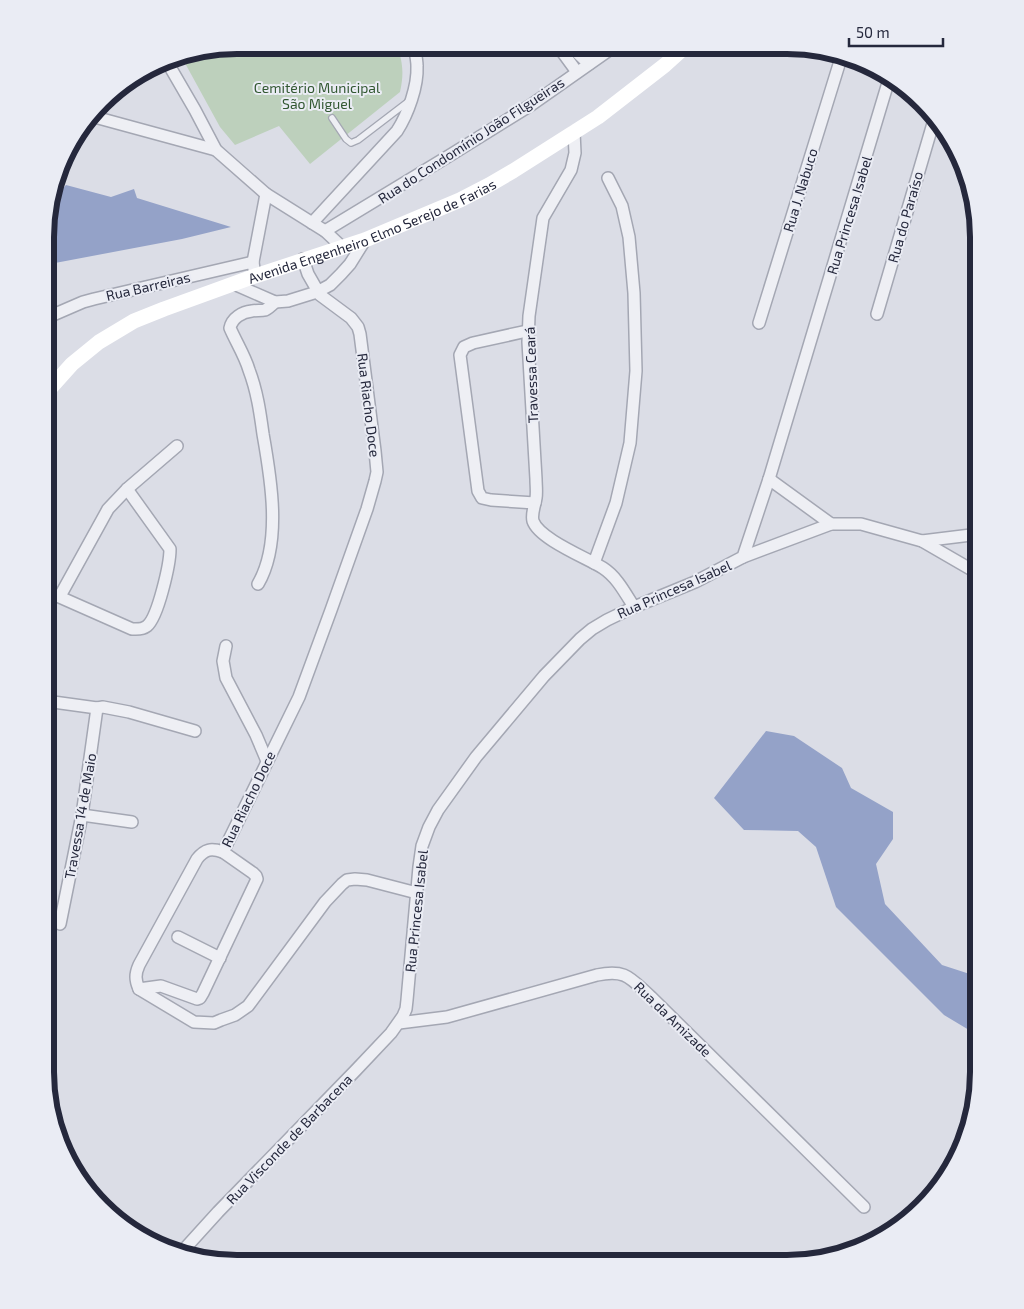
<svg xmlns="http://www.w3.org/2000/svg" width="1024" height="1309" viewBox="0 0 1024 1309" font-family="'Exo 2',sans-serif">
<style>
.green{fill:#bdd0bc}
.water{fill:#94a2c8}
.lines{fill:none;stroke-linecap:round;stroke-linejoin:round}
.lane-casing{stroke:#a4a7b3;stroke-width:8}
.street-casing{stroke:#a4a7b3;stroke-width:14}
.lane{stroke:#eeeff4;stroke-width:5.5}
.street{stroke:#eeeff4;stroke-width:11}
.secondary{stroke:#fff;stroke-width:15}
.labels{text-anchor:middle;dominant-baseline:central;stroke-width:4;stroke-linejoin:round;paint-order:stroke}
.park-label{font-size:14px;fill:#325832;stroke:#eaecf4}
.street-label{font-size:14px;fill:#25283c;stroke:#eaecf4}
.rim{fill:none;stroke:#25283c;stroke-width:6}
</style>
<rect width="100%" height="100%" fill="#dbdde6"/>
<path class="green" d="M237,45H397C403,63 404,74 400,92L310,164L279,126L235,145L220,127L180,54Z"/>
<g class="water">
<path d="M66,185L111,197L134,189L137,198L231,227L182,239L55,263L47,267V212L51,199L52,200Z"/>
<path d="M766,731L794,736L842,768L851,788L893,812V839L876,864L885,904L942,965L979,977V1036L944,1015L836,907L816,847L798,831L744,830L714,798Z"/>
<path d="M649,1253L677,1264H642Z"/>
</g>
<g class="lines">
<defs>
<path id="lane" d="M332,118L346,139L351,143L358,140L409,101"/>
<g id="street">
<path d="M558,46L577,72"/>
<path d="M570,46L589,64"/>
<path d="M166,60L195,110L216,150L266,194L325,231L342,247"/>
<path d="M91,116L216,150"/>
<path d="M574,132L575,153L571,170L543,218L529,316L528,342L536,479C536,485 537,492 536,498C535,505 531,514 533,521C539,539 587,558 603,568C617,577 625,593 634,607"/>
<path d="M312,223L397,131C408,114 418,86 417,66C417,59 415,52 414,46"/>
<path d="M325,231L452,154L531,105L615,46"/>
<path d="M303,259L308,274L320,295L351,318L358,327L360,334L375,451L377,472L375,481L367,509L331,610L299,697L223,852C211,848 205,849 197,859L139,965C135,974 135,980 139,989L194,1022L214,1023L221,1020L235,1015L248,1006L325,902L342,884L347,880L355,879L367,880L417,893"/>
<path d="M253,262L266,194"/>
<path d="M234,284L275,302L288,301L317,292L330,285L341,274L350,264L365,240"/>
<path d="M877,314L934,120"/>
<path d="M46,318L83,302L94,299L253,262L255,276"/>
<path d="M759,323L841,58"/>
<path d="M527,331L473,343L464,347L460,355L478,491L482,498L491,500L535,503"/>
<path d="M769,479L831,524"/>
<path d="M922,541L979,534"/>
<path d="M743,557L831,524H861L922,541L979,574"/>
<path d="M594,563L616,503L630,443L636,371L634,293L629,237L622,206L608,178"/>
<path d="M258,584C282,543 271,479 263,434C260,412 257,391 249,370C245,356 236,342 230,328C232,318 242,312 252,311C256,310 261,311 265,310C269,308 272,305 275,302"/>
<path d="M46,591L132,629C137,629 142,630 147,626C158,617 170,564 170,549L127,489"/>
<path d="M60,596L108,509L127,489L177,446"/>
<path d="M226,646L223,661L226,678L256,735L267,761"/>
<path d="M46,701L97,708L103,707L129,712L195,731"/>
<path d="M82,815L132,822"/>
<path d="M60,924L82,815L97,708"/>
<path d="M178,937L220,958"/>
<path d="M139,989L161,986L197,999L200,998L203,993L257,879L256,876L253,873L223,852"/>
<path d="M399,1023L447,1017L597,975C626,969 630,978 651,997L864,1207"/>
<path d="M179,1255L218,1212L356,1070L391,1033L403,1016L406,1009L407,1000L419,867L422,846L429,827L438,810L476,757L544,676L580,639L592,629L607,620L634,607L695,582L743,557L769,479L890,76"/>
</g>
</defs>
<use href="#lane" class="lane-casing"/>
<use href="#street" class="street-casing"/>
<use href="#lane" class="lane"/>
<use href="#street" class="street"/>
<path class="secondary" id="s1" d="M46,393L72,364L99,342L134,321L164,309L255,276L365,240L460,200L489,185L513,171L598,117L665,65L686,46"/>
</g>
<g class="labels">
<g class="park-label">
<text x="317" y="87">Cemitério Municipal<tspan x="317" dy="16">São Miguel</tspan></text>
</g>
<g class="street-label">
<text transform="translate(471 140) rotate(-33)">Rua do Condomínio João Filgueiras</text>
<text transform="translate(800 190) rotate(-73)">Rua J. Nabuco</text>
<text transform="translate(849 215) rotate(-73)">Rua Princesa Isabel</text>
<text transform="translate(905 217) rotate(-74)">Rua do Paraíso</text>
<text stroke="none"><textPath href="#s1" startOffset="369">Avenida Engenheiro Elmo Serejo de Farias</textPath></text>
<text transform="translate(148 286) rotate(-13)">Rua Barreiras</text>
<text transform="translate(531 375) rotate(-92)">Travessa Ceará</text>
<text transform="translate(369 405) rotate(83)">Rua Riacho Doce</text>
<text transform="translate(674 589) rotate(-24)">Rua Princesa Isabel</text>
<text transform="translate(248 799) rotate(-64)">Rua Riacho Doce</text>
<text transform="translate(80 816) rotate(-80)">Travessa 14 de Maio</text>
<text transform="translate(416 911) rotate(-84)">Rua Princesa Isabel</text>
<text transform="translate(673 1019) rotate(44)">Rua da Amizade</text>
<text transform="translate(289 1139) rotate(-46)">Rua Visconde de Barbacena</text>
</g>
</g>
<path d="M0 0H1024V1309H0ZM237 54H787A183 183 0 0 1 970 237V1072A183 183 0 0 1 787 1255H237A183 183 0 0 1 54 1072V237A183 183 0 0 1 237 54Z" fill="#eaecf4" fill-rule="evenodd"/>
<path class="rim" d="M237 54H787A183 183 0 0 1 970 237V1072A183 183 0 0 1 787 1255H237A183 183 0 0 1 54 1072V237A183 183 0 0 1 237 54Z"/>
<path d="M849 38v8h94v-8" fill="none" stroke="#25283c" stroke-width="2.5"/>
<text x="856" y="38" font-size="15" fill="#25283c" stroke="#eaecf4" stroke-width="4" paint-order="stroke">50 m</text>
</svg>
